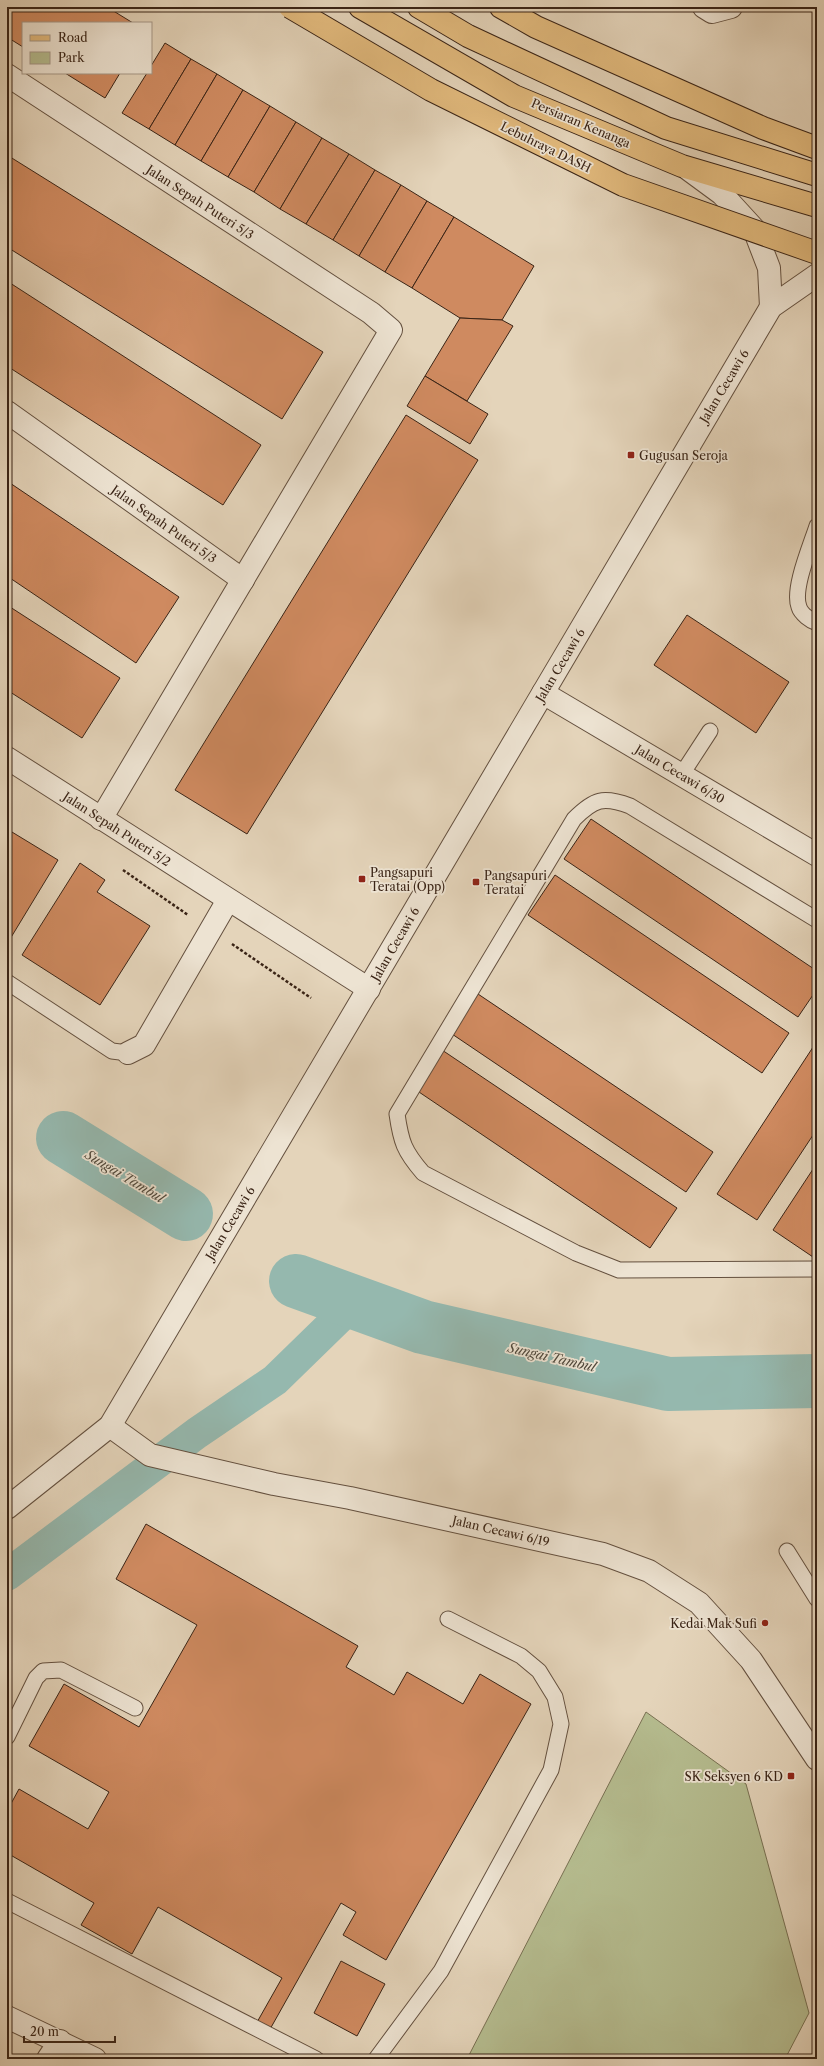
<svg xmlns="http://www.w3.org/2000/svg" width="824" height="2066" viewBox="0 0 824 2066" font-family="'Libre Caslon Text',serif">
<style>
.green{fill:#b5bc8f;stroke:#787052}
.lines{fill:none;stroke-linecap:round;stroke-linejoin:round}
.canal{stroke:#95b8ae;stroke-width:32}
.river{stroke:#95b8ae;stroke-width:54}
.building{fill:#cf8a60;stroke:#3a2416}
.service-casing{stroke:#64503f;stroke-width:17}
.minor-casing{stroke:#64503f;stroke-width:24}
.tertiary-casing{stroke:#64503f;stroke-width:24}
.primary-casing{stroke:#3a2416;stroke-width:24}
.motorway-casing{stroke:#3a2416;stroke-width:24}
.path{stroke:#3a2416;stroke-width:2.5;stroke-dasharray:3 2;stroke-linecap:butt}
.service{stroke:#ede3d2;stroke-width:15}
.minor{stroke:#ede3d2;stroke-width:22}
.tertiary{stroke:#ede3d2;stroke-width:22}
.primary{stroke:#e2ba7d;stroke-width:22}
.motorway{stroke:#e2ba7d;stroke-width:22}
.motorway-bridge-casing{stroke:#3a2416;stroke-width:24;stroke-linecap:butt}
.motorway-bridge{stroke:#e2ba7d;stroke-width:22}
.poi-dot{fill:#8f2418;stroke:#ede3d2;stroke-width:1.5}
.labels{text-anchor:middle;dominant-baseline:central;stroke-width:3.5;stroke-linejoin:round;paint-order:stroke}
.street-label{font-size:12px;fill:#3a2416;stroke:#ede3d2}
.poi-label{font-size:12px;fill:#3a2416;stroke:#ede3d2;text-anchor:start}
.water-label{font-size:13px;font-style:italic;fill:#51493c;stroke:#ede3d2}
</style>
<rect width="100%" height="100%" fill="#e4d4ba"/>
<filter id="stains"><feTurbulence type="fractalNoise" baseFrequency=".005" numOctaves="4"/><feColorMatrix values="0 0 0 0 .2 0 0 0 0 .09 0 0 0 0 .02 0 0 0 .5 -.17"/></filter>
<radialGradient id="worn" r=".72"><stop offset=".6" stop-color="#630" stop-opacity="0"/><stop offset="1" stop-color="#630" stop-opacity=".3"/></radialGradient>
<path class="green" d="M646,1712L746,1784L809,2013L785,2059H467Z"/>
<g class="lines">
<path class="canal" d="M7,1575L197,1433L275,1380L354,1303"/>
<g class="river">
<path d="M63,1138L186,1214"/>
<path d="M296,1281L423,1327L668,1384L817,1381"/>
</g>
</g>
<g class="building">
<path d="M10,7H107L133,23H23V47L7,37V12Z"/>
<path d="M165,43L191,59L149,129L122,113L147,73H151V66Z"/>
<path d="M191,59L217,74L175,145L149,129Z"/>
<path d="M65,73H120L105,98Z"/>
<path d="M217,74L243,90L201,161L175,145Z"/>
<path d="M243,90L270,106L228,177L201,161Z"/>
<path d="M270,106L296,122L254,192L228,177Z"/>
<path d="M296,122L322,138L280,209L254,192Z"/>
<path d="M322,138L349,154L306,224L280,209Z"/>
<path d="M349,154L375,170L333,240L306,224Z"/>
<path d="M7,155L323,352L282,419L7,247Z"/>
<path d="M375,170L401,185L359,256L333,240Z"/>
<path d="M401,185L427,201L385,272L359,256Z"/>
<path d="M427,201L454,217L412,288L385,272Z"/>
<path d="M454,217L534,266L502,320L460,318L412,288Z"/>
<path d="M7,281L261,445L223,505L7,366Z"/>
<path d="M460,318L502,320L513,326L467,401L425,376Z"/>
<path d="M425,376L488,414L470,444L407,406Z"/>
<path d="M406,415L478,460L247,834L175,790Z"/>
<path d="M7,481L179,597L136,663L7,576Z"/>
<path d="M7,605L120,678L82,738L7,690Z"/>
<path d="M687,615L789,682L756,733L654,665Z"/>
<path d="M591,819L817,971V989L798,1017L564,859Z"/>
<path d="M7,829L58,860L7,944Z"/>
<path d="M80,863L105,880L97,892L150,926L100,1005L22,955Z"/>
<path d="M555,875L789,1033L762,1073L528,915Z"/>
<path d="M478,994L713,1152L686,1192L452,1034Z"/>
<path d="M817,1041V1129L757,1220L717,1194Z"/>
<path d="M442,1050L677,1208L650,1248L416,1090Z"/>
<path d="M817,1163V1251L813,1257L773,1230Z"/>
<path d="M146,1524L358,1646L346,1667L394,1695L407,1672L463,1704L480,1674L531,1704L386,1960L343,1935L356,1912L341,1903L269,2031L256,2024L282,1978L158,1907L132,1954L81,1925L94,1903L7,1853V1811L19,1789L88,1829L109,1792L29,1746L64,1684L139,1727L197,1625L116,1579Z"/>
<path d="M341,1961L385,1984L357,2036L314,2013Z"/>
</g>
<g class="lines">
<defs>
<g id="service">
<path d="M817,526C811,545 792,589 799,607C801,614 811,621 817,623"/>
<path d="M682,774L710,731"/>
<path d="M817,920L630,806C603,796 594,799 574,819L397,1114C401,1142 404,1151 423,1173L576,1253L619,1270L817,1269"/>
<path d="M7,982L112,1051L128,1053"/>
<path d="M787,1551L817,1599"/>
<path d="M7,1737L36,1678L43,1671L61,1670L135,1708"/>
<path d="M7,1901L316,2059"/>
<path d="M376,2059L441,1971L551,1770L561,1724L555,1697L539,1671L521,1656L448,1619"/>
</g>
<g id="minor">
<path d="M704,7L712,12L731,7"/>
<path d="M7,75L371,313L391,330L101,819"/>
<path d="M7,412L243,580"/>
<path d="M543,693L817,855"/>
<path d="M7,758L369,989"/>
<path d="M128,1053L144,1045L228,900"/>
<path d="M110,1426L150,1455L274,1484L350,1498L603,1554L649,1571L699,1603L751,1660L817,1759"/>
<path d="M7,2017L95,2059"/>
<path d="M48,2059L60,2041"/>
</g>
<g id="tertiary">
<path d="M688,169L722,194L754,229L769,268L771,307"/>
<path d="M7,1508L110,1426L771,307L817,275"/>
</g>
<g id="primary">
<path d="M360,7L514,96L682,166L817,206"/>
<path d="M501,7L536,27L763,128L817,148"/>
</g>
<path id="motorway" d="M419,7L468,36L666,128L817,175"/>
</defs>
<use href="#service" class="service-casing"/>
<use href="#minor" class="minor-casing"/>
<use href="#tertiary" class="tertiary-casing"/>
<use href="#primary" class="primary-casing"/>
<use href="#motorway" class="motorway-casing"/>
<g class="path">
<path d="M123,870L188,915"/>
<path d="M232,944L311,998"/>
</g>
<use href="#service" class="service"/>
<use href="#minor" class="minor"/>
<use href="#tertiary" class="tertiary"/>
<use href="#primary" class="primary"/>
<use href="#motorway" class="motorway"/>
<defs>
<path id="motorway-bridge" d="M290,7L431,90L623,185L817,253"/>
</defs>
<use href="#motorway-bridge" class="motorway-bridge-casing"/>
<use href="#motorway-bridge" class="motorway-bridge"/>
</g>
<g class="poi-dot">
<rect x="627" y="451" width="8" height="8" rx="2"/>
<rect x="358" y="875" width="8" height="8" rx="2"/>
<rect x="472" y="878" width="8" height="8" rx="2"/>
<circle cx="765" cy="1623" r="4"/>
<rect x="787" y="1772" width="8" height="8" rx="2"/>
</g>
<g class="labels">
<g class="street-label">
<text transform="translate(581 123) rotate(23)">Persiaran Kenanga</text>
<text transform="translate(546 147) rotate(26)">Lebuhraya DASH</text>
<text transform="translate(200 202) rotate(33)">Jalan Sepah Puteri 5/3</text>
<text transform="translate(724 386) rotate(-59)">Jalan Cecawi 6</text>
<text transform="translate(164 524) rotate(35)">Jalan Sepah Puteri 5/3</text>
<text transform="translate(560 665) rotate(-59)">Jalan Cecawi 6</text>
<text transform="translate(680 774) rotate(31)">Jalan Cecawi 6/30</text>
<text transform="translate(117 829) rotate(33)">Jalan Sepah Puteri 5/2</text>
<text transform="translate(395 944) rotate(-60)">Jalan Cecawi 6</text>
<text transform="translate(230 1223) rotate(-59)">Jalan Cecawi 6</text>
<text transform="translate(501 1531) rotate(13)">Jalan Cecawi 6/19</text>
</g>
<g class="poi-label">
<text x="639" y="455">Gugusan Seroja</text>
<text x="370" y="872">Pangsapuri<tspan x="370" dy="14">Teratai (Opp)</tspan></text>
<text x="484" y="875">Pangsapuri<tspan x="484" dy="14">Teratai</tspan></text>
<text x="757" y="1623" text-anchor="end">Kedai Mak Sufi</text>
<text x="783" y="1776" text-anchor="end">SK Seksyen 6 KD</text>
</g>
<g class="water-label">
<text transform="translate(125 1176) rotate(31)">Sungai Tambul</text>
<text transform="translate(552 1357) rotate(13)">Sungai Tambul</text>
</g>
</g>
<rect width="824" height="2066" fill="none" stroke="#e4d4ba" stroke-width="24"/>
<rect x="8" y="8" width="808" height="2050" fill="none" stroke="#3a2416" stroke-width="2"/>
<rect x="12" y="12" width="800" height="2042" fill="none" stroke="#3a2416"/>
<rect x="22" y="22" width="130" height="52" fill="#ede3d2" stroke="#a59787"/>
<rect x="30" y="35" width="20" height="6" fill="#e2ba7d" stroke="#a59787"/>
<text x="58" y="42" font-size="12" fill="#3a2416">Road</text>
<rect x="30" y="52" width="20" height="12" fill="#b5bc8f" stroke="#a59787"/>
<text x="58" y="62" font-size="12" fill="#3a2416">Park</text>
<path d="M24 2036v6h91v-6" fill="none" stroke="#3a2416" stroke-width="2"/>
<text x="30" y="2036" font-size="12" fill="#3a2416" stroke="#ede3d2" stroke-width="3" paint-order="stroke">20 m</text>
<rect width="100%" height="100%" filter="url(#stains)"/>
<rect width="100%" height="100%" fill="url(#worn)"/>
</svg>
